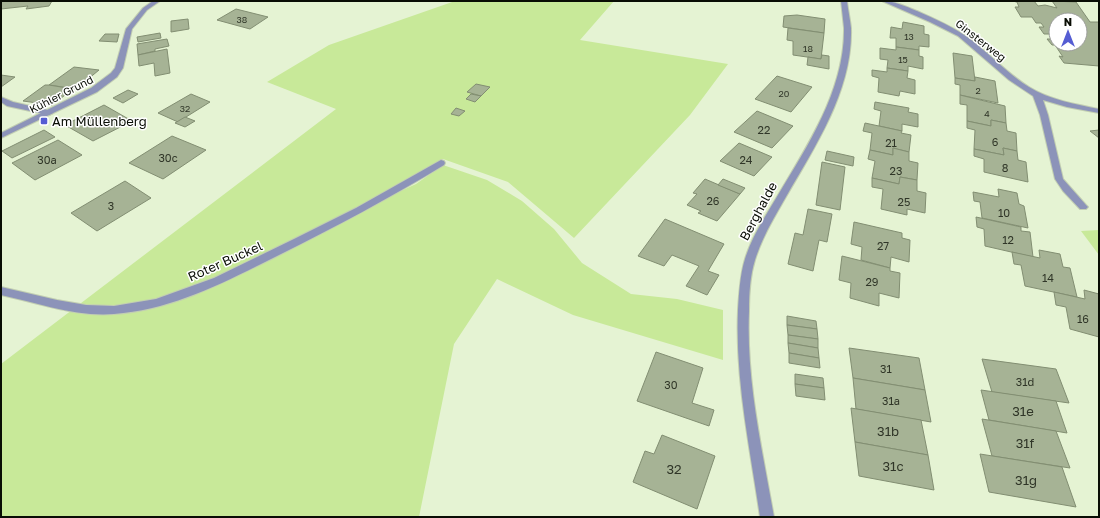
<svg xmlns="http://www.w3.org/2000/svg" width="1100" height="518" viewBox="0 0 1100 518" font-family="'Golos Text',sans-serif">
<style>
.green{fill:#c8e999}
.building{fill:#a6b395;stroke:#828e72;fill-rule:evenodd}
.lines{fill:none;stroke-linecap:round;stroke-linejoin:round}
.lane-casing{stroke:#c2ceb2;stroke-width:2}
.street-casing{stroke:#c2ceb2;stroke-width:2}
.lane{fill:#8c93b9;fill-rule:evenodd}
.street{fill:#8c93b9;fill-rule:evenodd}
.poi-dot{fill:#555dd3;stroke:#fff;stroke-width:1.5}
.labels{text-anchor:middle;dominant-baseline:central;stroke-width:3;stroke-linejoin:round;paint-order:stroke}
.far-number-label{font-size:9px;fill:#303628}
.far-street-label{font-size:11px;fill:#090d04;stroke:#fff}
.number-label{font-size:11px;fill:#303628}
.poi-label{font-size:13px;fill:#090d04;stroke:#fff;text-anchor:start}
.street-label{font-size:13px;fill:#090d04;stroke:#fff}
.near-number-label{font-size:13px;fill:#303628}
</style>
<rect width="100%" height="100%" fill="#e5f3d3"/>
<g class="green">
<path d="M455,1H614L580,40L728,64L690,115L574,238L508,182L443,159L417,176L326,225L416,184L443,165L487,180L522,201L554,229L582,263L631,294L677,299L723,310V360L573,315L497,279L454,344L419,517H1V364L336,109L267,82L329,45Z"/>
<path d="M1099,230V255L1081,231Z"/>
</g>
<g class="building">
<path d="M1,1H52L49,6L26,9L28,6L1,9Z"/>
<path d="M1012,1H1034L1038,6L1045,5L1057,8L1052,1L1076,2L1090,22H1099V66L1064,63L1059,56L1063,57L1055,45H1052L1047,39H1053L1050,34H1044L1039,27H1044L1041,23H1036L1032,17H1021L1015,7H1019L1017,2ZM1056,20H1080V44H1056Z"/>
<path d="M236,9L268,17L250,29L217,20Z"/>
<path d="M797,15L825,19L824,33L783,27L784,16Z"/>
<path d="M188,19L189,29L171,32V21Z"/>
<path d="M903,22L924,26V34L929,35V47L919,46V50L896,47V38H890L891,27L902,29Z"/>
<path d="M788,28L824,33L821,59L793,55V41L787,40Z"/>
<path d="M160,33L161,38L138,42L137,37Z"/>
<path d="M105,34H119L117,42L99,41Z"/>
<path d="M167,39L169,46L155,49V51L138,55L137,44Z"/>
<path d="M896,47L919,50V56L923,57V69L908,66V71L887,68L888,60L880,59V48L896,50Z"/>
<path d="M167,49L170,73L155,76L154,63L139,66L138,55Z"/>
<path d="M953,53L972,56L975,81L955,78Z"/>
<path d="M822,55L829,56V69L807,65L808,57L821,59Z"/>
<path d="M74,67L99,70L76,89L49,85Z"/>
<path d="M887,68L908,71L907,78L915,80V94L900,91L899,96L878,92L879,78L872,76V70L887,72Z"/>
<path d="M1,75L15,77L1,87Z"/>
<path d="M777,76L812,87L791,112L755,99Z"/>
<path d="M975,77L995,81L998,103L960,95V85L955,84V78L975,81Z"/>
<path d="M476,84L490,87L481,96L467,92Z"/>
<path d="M45,85H49L73,89L52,105L23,101Z"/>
<path d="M128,90L138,94L123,103L113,98Z"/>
<path d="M191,94L210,102L178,122L158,113Z"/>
<path d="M471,94L481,96L475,102L466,99Z"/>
<path d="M960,95L1005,106L1006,123L991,120V126L967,121V105L960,104Z"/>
<path d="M875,102L909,108L908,112L918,114V127L902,124V131L879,126L881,111L874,109Z"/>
<path d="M104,105L132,121L93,141L65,125Z"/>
<path d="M456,108L465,111L459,116L451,114Z"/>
<path d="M757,111L793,126L772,148L734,132Z"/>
<path d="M185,117L195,121L185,127L175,123Z"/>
<path d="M991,120L1006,123L1007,131L1016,133L1017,151L1003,148L1004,155L974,149L975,130L967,128V121L991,126Z"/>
<path d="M865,123L902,131L901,133L911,135L909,152L893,148V155L870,150L872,133L863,131Z"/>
<path d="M44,130L55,137L12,158L2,151Z"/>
<path d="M1099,130V138L1090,131Z"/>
<path d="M172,136L206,150L163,179L129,163Z"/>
<path d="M58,140L82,155L35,180L12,163Z"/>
<path d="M739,143L772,157L754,176L720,161Z"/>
<path d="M893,148L909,152V161L918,163L917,180L900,177L899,184L872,178L875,161L868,159L870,150L893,155Z"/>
<path d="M1003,148L1017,151L1018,160L1026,162L1028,182L984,172V159L974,156V149L1004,155Z"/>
<path d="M827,151L854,157L853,166L825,160Z"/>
<path d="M822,162L845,167L840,210L816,205Z"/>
<path d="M900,177L917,180V191L926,193L925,213L907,209V215L881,209L883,189L872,187V178L899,184Z"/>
<path d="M705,179L740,194L717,221L698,213L701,211L687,205L697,194L693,193Z"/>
<path d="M723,179L745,188L740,194L718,185Z"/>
<path d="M125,181L151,198L97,231L71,213Z"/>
<path d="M998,189L1017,193L1019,204L1024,206L1028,228L982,218L980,202L974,201L973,192L999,197Z"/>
<path d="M808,209L832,214L827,242L819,240L813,271L788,264L795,233L803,235Z"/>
<path d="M976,217L1021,227V231L1030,232L1033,257L985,246L984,229L977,227Z"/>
<path d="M665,219L724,244L708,271L719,275L707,295L686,286L699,266L672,255L664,266L638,256Z"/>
<path d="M854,222L902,233V238L910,240L909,262L891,257L890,268L861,260L862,247L851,244Z"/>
<path d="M1039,250L1060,254L1063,267L1070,268L1077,297L1025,286L1021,265L1014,264L1012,252L1040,258Z"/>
<path d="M842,256L890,268V271L900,273L899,298L879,293V306L850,298L851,283L839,280Z"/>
<path d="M1084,290L1099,294V337L1070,329L1066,307L1056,305L1054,292L1085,299Z"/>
<path d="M787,316L816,321L817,329L787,325Z"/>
<path d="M787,325L817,329L818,339L788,335Z"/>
<path d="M788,335L818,339V348L788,343Z"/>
<path d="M788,343L818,348L819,358L789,353Z"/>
<path d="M849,348L919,358L925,390L853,378Z"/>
<path d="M656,352L703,368L692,403L714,410L709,426L637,401Z"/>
<path d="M789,353L819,358L820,368L789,363Z"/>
<path d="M982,359L1056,369L1069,403L992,392Z"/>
<path d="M795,374L823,378L824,388L795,384Z"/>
<path d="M853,378L925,390L931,422L856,409Z"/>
<path d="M795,384L824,388L825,400L796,396Z"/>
<path d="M981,390L1056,401L1067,433L989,420Z"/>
<path d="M851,408L921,420L928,455L855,442Z"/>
<path d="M982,419L1056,431L1070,468L992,456Z"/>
<path d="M662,435L715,456L697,509L633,482L645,451L654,454Z"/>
<path d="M855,442L928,455L934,490L859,476Z"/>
<path d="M980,454L1062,467L1076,507L989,492Z"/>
</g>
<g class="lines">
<defs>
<path id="lane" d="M1,97L13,102L52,111L53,113L49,115L7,106L1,102Z"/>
<g id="street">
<path d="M153,1H160L147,10L132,29L123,68L117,77L97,92L1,138V133L91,88L111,73L115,68L126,29L143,8Z"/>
<path d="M841,1H847C848,10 850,19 851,28C853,89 816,145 787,195C775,216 762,237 755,260C750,276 749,294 749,311C746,380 762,449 774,517H760C750,448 735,380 738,310C739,293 740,275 745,259C752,236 766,215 778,195C808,145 845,89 844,28C843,19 842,10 841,1Z"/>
<path d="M882,1C894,1 905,6 917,11C935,19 954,27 970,39C991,55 1008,74 1029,87C1050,100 1075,104 1099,109V113L1067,107L1043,100L1048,115L1063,179L1086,205L1088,207L1086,209H1080L1063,191L1055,179L1040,115L1033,96L1009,80L958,36L930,22Z"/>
<path d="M441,160L444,161L445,163L444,165C390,198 335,227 279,255C227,281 173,310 114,314C76,317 38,303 1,295V287L57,300L86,305L114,306L156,299L214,278L294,239L356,208Z"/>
</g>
</defs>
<use href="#lane" class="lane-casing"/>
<use href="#street" class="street-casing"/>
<use href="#lane" class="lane"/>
<use href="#street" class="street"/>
</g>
<rect class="poi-dot" x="40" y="117" width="8" height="8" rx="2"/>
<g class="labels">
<g class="far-number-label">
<text x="242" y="19">38</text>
<text x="909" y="36">13</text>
<text x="808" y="48">18</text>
<text x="903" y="59">15</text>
<text x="978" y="90">2</text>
<text x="784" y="93">20</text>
<text x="185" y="108">32</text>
<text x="987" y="113">4</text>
</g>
<g class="far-street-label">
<text transform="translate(981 40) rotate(38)">Ginsterweg</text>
<text transform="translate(61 94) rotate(-27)">Kühler Grund</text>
</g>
<g class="number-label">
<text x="764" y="129">22</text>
<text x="995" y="141">6</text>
<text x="891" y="142">21</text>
<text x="168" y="157">30c</text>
<text x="47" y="159">30a</text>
<text x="746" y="159">24</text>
<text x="1005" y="167">8</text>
<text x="896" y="170">23</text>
<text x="713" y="200">26</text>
<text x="904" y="201">25</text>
<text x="111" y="205">3</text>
<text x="1004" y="212">10</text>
<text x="1008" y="239">12</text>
<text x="883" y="245">27</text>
<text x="1048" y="277">14</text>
<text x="872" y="281">29</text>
<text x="1083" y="318">16</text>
<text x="886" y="368">31</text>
<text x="1025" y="381">31d</text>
<text x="671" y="384">30</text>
<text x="891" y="400">31a</text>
</g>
<g class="poi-label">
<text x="52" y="121">Am Müllenberg</text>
</g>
<g class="street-label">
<text transform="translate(758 211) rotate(-62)">Berghalde</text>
<text transform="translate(225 261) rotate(-24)">Roter Buckel</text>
</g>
<g class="near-number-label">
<text x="1023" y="411">31e</text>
<text x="888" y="431">31b</text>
<text x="1025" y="443">31f</text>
<text x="893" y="466">31c</text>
<text x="674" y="469">32</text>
<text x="1026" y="480">31g</text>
</g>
</g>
<rect width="1100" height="518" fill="none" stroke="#090d04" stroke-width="4"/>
<g transform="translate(1068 32)"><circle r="19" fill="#ffffff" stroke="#9d9e9b"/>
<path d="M0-3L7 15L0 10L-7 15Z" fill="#555dd3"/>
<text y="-6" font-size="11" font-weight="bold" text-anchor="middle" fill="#090d04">N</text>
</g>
</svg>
